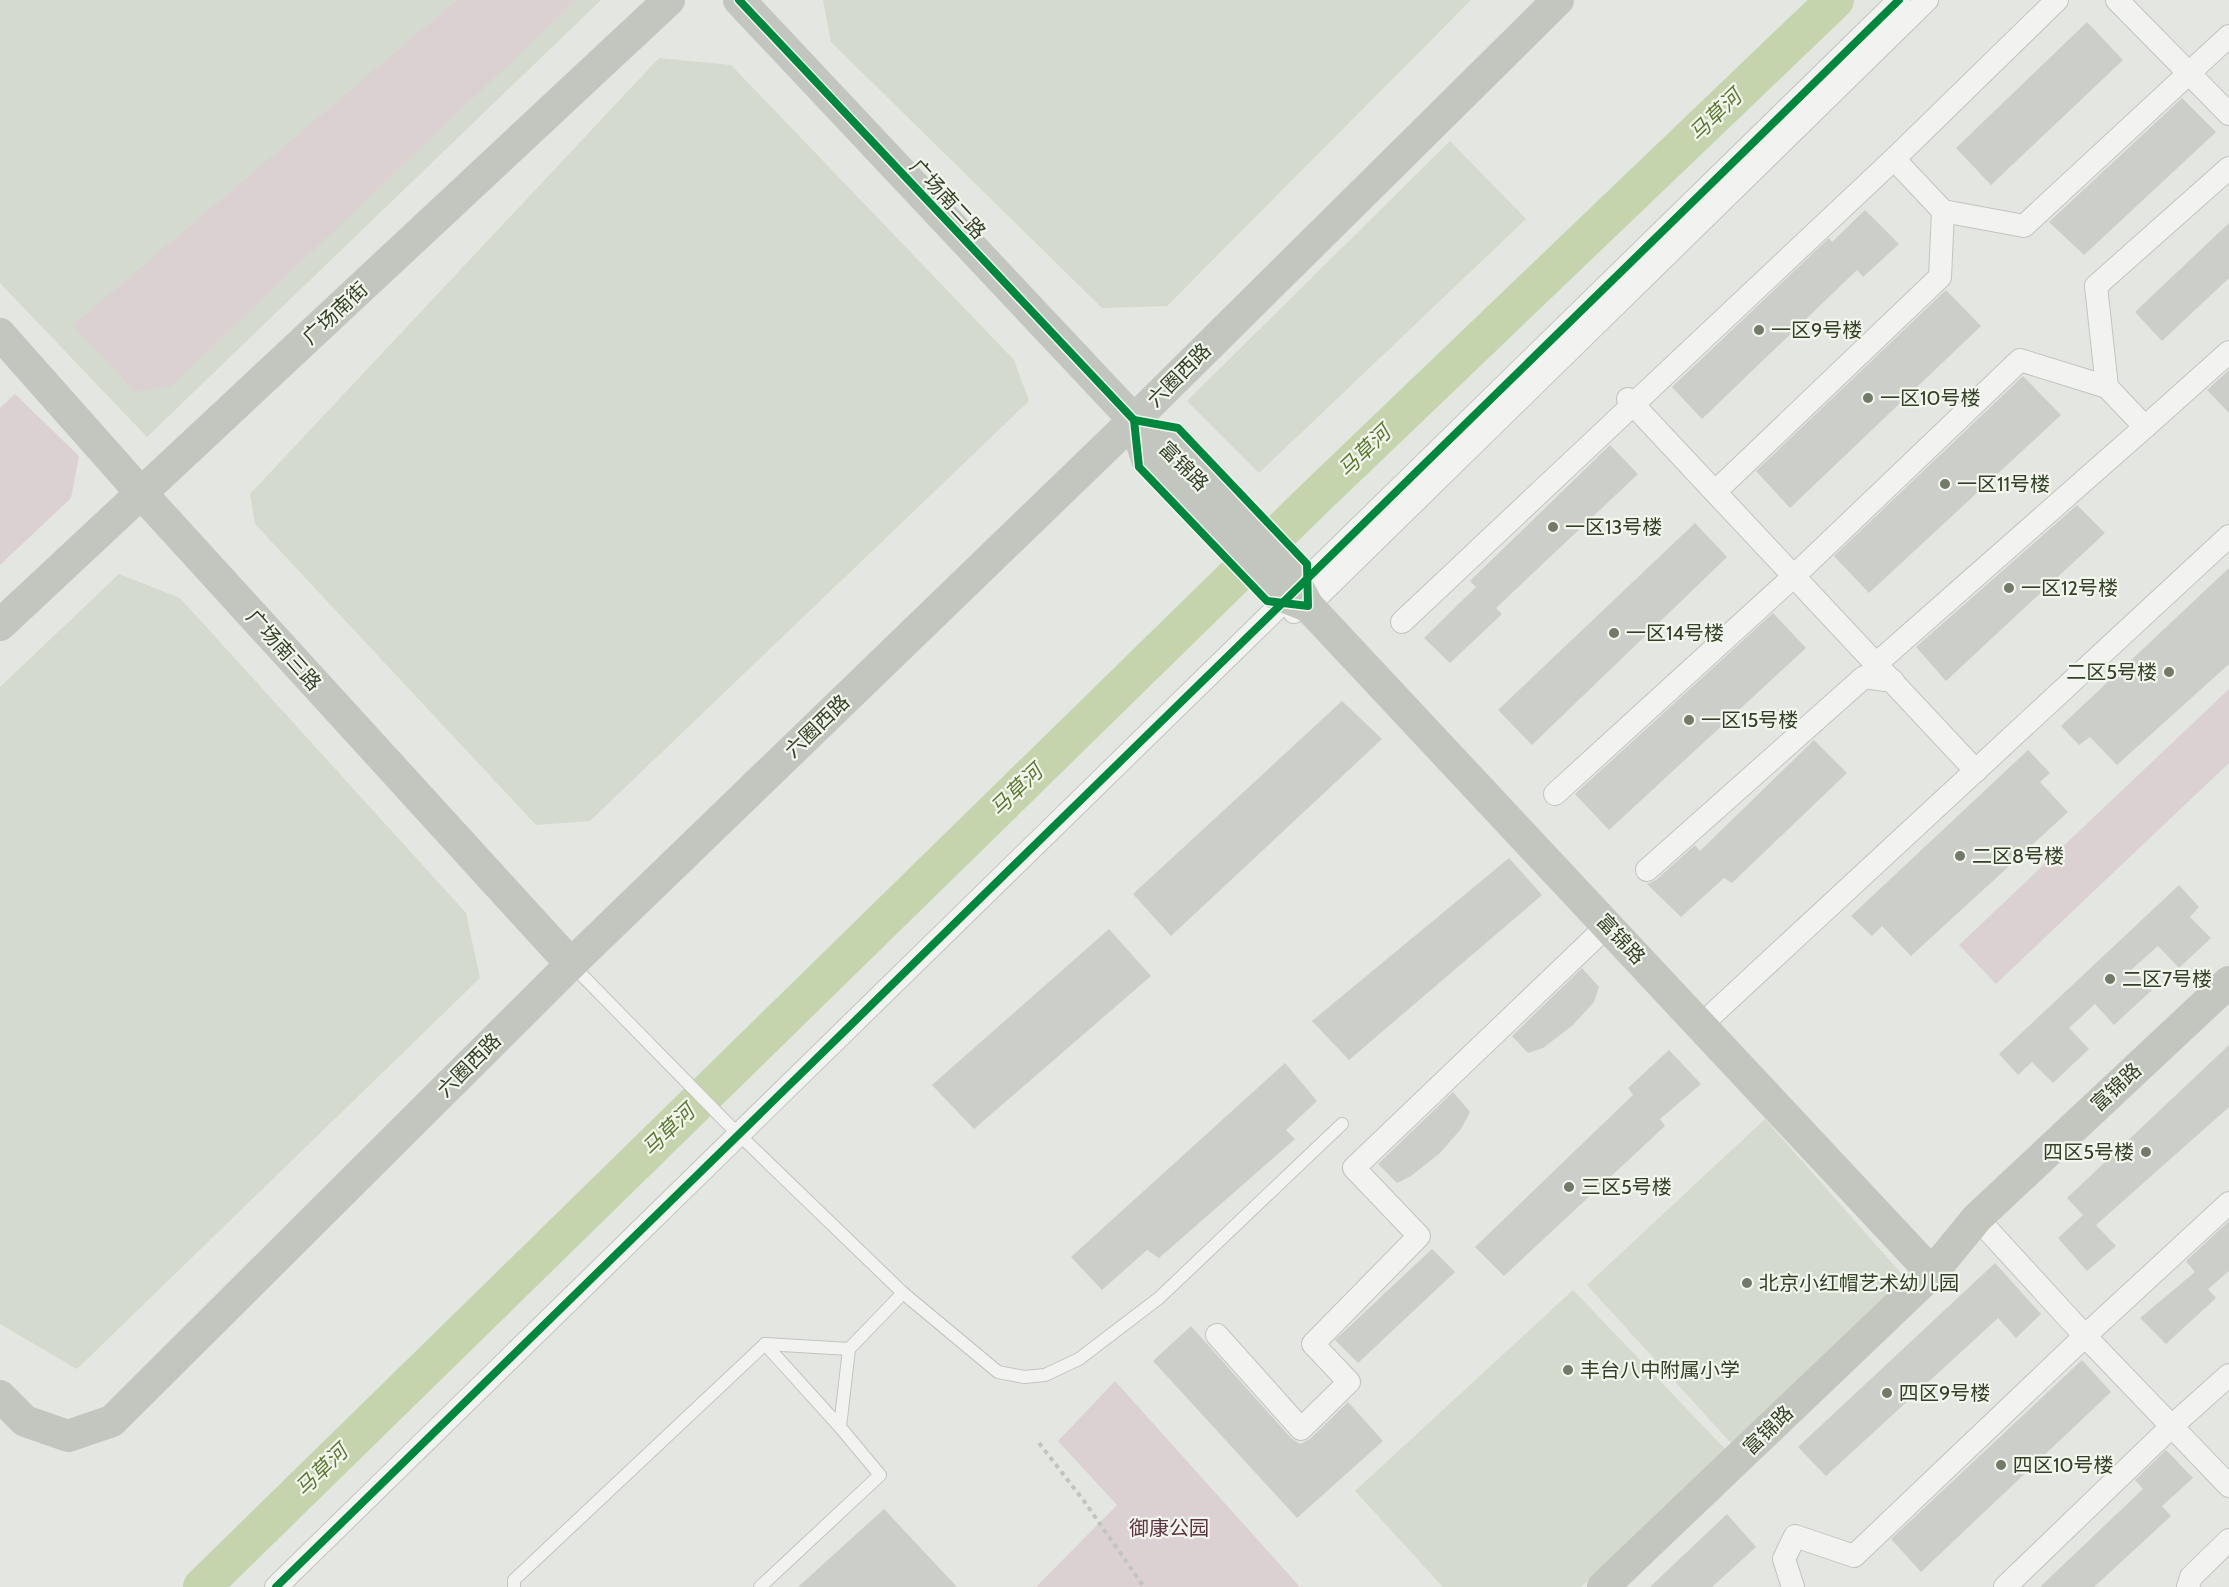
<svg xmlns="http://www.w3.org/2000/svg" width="2229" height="1587" viewBox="0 0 2229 1587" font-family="Cabin,'Noto Sans SC',sans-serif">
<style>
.built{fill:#d4dace}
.green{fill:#dbd1d3}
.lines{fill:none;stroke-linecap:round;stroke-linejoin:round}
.river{stroke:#c6d4ad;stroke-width:38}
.building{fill:#cccec9}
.lane-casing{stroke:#c2c4bf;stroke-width:14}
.street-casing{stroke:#c2c4bf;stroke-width:24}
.path{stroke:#c2c5bf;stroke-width:4;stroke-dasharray:4.5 4.5;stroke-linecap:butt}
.lane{stroke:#f2f3f0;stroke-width:12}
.street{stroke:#f2f3f0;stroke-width:22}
.secondary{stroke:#c2c6bf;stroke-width:32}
.cycleway-casing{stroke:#f3f6ee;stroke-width:11}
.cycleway{stroke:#00873e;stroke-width:8}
.poi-dot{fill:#727b67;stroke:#f3f6ee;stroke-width:2}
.labels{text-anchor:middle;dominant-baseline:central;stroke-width:4.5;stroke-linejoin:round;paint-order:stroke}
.street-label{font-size:20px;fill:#344126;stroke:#f3f6ee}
.poi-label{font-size:20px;fill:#344126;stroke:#f3f6ee;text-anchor:start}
.park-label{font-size:20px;fill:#5e3342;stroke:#f3f6ee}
.water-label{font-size:21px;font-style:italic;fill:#5a782e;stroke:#f3f6ee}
</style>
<rect width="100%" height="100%" fill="#e4e6e1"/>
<g class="built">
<path d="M0,0H601L147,437L0,283Z"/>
<path d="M823,0H1471L1167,306L1102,308L831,42Z"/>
<path d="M659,58L731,65L1014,360L1029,401L590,821L536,825L255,524L250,494Z"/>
<path d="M1450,141L1526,219L1259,473L1187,401Z"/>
<path d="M119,574L180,598L466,913L480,978L77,1369L0,1324V687Z"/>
<path d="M1765,1119L1907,1280L1731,1443L1587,1285Z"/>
<path d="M1573,1290L1726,1450L1581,1587H1443L1355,1491Z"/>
</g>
<g class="green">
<path d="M457,0H576L171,386L135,392L73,325Z"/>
<path d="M15,394L79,456L71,498L0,565V408Z"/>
<path d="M2229,689V763L1996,984L1959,945Z"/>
<path d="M1115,1381L1300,1587H1036L1117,1505L1058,1441Z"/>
</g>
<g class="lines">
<path class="river" d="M202,1587L1318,495L1835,0"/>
</g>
<g class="building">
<path d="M2087,22L2123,60L1991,185L1956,148Z"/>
<path d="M2182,98L2216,132L2084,255L2049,222Z"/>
<path d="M1865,210L1899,244L1863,277L1857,270L1702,419L1672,387L1829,238L1832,242Z"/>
<path d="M2229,223V278L2162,341L2135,312Z"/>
<path d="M1946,290L1981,326L1790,508L1756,471Z"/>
<path d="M2229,370V413L2207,390Z"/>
<path d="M2023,376L2061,415L1869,593L1834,556Z"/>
<path d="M1610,445L1638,474L1496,608L1502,614L1450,663L1424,638L1476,587L1470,581Z"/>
<path d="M2077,505L2105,533L1946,681L1916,647Z"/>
<path d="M1695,523L1727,557L1532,745L1498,710Z"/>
<path d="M2229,568V664L2117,765L2090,737L2079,745L2061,726Z"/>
<path d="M1773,613L1806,648L1609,830L1575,794Z"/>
<path d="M1342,701L1382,739L1171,936L1133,894Z"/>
<path d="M1814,740L1847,773L1732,883L1724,878L1681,917L1647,884L1656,880L1695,845L1700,851Z"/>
<path d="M2028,750L2050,773L2040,782L2068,812L1911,956L1882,926L1872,936L1851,916Z"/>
<path d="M1509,858L1542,895L1349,1060L1312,1021Z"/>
<path d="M2179,885L2199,907L2190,917L2211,938L2179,968L2158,946L2132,969L2152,990L2114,1025L2095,1004L2069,1028L2089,1049L2053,1083L2032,1062L2018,1075L1999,1054Z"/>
<path d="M1109,929L1151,976L974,1129L932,1085Z"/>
<path d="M1582,968L1599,987L1594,1002L1573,1025L1543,1048L1528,1053L1512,1036Z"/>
<path d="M2229,1045V1107L2096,1225L2116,1246L2087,1271L2058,1238L2083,1215L2067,1198Z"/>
<path d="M1669,1050L1701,1084L1660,1119L1665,1126L1504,1276L1475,1247L1633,1095L1628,1088Z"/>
<path d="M1285,1063L1317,1101L1286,1130L1295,1139L1159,1258L1147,1250L1102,1290L1071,1257Z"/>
<path d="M1453,1092L1470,1112L1461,1129L1440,1153L1411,1176L1397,1183L1378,1164Z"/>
<path d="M2229,1221V1271L2208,1289L2216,1298L2166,1344L2140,1318L2195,1272L2186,1261Z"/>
<path d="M1432,1249L1455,1272L1358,1363L1335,1340Z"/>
<path d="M1995,1263L2041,1314L2016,1338L1998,1318L1826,1476L1798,1447Z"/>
<path d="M1191,1326L1291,1438L1300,1444L1310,1439L1348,1402L1383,1441L1297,1518L1153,1361Z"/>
<path d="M2082,1360L2111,1392L1921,1572L1891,1539Z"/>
<path d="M2166,1450L2193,1478L2162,1506L2171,1516L2094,1587H2040L2143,1489L2135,1480Z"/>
<path d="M884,1509L957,1587H798Z"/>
<path d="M1727,1514L1756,1547L1712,1587H1650Z"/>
</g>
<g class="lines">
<defs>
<g id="lane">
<path d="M572,965L727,1123L903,1293L998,1372L1024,1377L1045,1375L1079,1359L1159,1298L1342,1124"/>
<path d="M765,1344L840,1427"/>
<path d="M514,1587V1580L765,1344L849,1349"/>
<path d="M760,1587L880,1475L840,1427L849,1349L903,1293"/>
</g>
<g id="street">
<path d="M2117,0L2229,114"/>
<path d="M1894,159L1943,211L2024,226L2229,36"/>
<path d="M2229,168L2096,286L2107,387L2145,427L2229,352"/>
<path d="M1628,399L1976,771"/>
<path d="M1715,492L1940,277L1943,211"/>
<path d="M1294,612L1308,606L1927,0"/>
<path d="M1402,622L1894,159L2057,0"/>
<path d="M1876,664L2145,427"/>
<path d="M1555,794L1794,576L2020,360L2107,387"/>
<path d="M1647,870L1864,677L1893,681"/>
<path d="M1701,1025L2229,536"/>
<path d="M1977,1218L2085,1336L2229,1486"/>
<path d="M1217,1335L1301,1429L1349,1382L1313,1344L1419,1236L1354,1168L1608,925"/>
<path d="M276,1587L1899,0"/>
<path d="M1793,1587L1784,1559L1795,1536L1854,1556L2085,1336L2229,1203"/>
<path d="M2005,1587L2172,1426L2229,1375"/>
<path d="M2188,1587L2191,1577L2229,1540"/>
</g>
</defs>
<use href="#lane" class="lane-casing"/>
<use href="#street" class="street-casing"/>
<path class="path" d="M1039,1443L1084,1501L1144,1587"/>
<use href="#lane" class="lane"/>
<use href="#street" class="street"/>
<g class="secondary">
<path d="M739,0L1134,420L1164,443L1292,577L1308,606L1932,1273"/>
<path d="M0,334L142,494L571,964"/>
<path d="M1134,420L1147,459L1275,593L1308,606"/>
<path d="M0,625L669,0"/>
<path d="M0,1396L25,1421L68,1436L112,1421L571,964L1134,420L1558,0"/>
<path d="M1603,1587L1906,1298L1932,1273L1977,1218L2229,982"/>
</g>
<defs>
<g id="cycleway">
<path d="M739,0L1134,420"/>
<path d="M1134,420L1178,428L1307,564L1308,606L1267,601L1139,467Z"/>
<path d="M276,1587L1899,0"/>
</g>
</defs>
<use href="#cycleway" class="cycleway-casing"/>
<use href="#cycleway" class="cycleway"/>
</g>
<g class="poi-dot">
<circle cx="1759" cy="330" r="6"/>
<circle cx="1868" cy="398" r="6"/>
<circle cx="1945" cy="484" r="6"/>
<circle cx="1553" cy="527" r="6"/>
<circle cx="2009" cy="588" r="6"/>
<circle cx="1614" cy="633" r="6"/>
<circle cx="2169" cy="672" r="6"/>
<circle cx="1689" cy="720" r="6"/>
<circle cx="1960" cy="856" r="6"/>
<circle cx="2110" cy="979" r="6"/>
<circle cx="2146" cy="1152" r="6"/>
<circle cx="1569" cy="1187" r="6"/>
<circle cx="1747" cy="1283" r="6"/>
<circle cx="1568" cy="1370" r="6"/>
<circle cx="1887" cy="1393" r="6"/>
<circle cx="2001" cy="1465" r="6"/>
</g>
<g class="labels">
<g class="street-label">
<text transform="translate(948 199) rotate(47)">广场南二路</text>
<text transform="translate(335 313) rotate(-43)">广场南街</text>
<text transform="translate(1179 375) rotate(-45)">六圈西路</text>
<text transform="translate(1184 466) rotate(45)">富锦路</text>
<text transform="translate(284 650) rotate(48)">广场南三路</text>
<text transform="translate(817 726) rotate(-44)">六圈西路</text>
<text transform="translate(1621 939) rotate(47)">富锦路</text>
<text transform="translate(469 1065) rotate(-45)">六圈西路</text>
<text transform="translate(2116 1087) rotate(-43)">富锦路</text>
<text transform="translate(1768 1430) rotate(-44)">富锦路</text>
</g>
<g class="poi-label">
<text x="1771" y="330">一区9号楼</text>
<text x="1880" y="398">一区10号楼</text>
<text x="1957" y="484">一区11号楼</text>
<text x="1565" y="527">一区13号楼</text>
<text x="2021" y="588">一区12号楼</text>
<text x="1626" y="633">一区14号楼</text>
<text x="2157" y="672" text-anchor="end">二区5号楼</text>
<text x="1701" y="720">一区15号楼</text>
<text x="1972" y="856">二区8号楼</text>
<text x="2122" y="979">二区7号楼</text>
<text x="2134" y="1152" text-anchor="end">四区5号楼</text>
<text x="1581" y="1187">三区5号楼</text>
<text x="1759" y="1283">北京小红帽艺术幼儿园</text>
<text x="1580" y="1370">丰台八中附属小学</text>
<text x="1899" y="1393">四区9号楼</text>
<text x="2013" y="1465">四区10号楼</text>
</g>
<g class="park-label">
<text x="1169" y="1528">御康公园</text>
</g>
<g class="water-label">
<text transform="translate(1715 115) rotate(-44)">马草河</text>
<text transform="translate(1364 451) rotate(-44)">马草河</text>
<text transform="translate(1016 790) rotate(-44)">马草河</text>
<text transform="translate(668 1130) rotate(-44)">马草河</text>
<text transform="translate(321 1470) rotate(-44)">马草河</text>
</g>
</g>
</svg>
